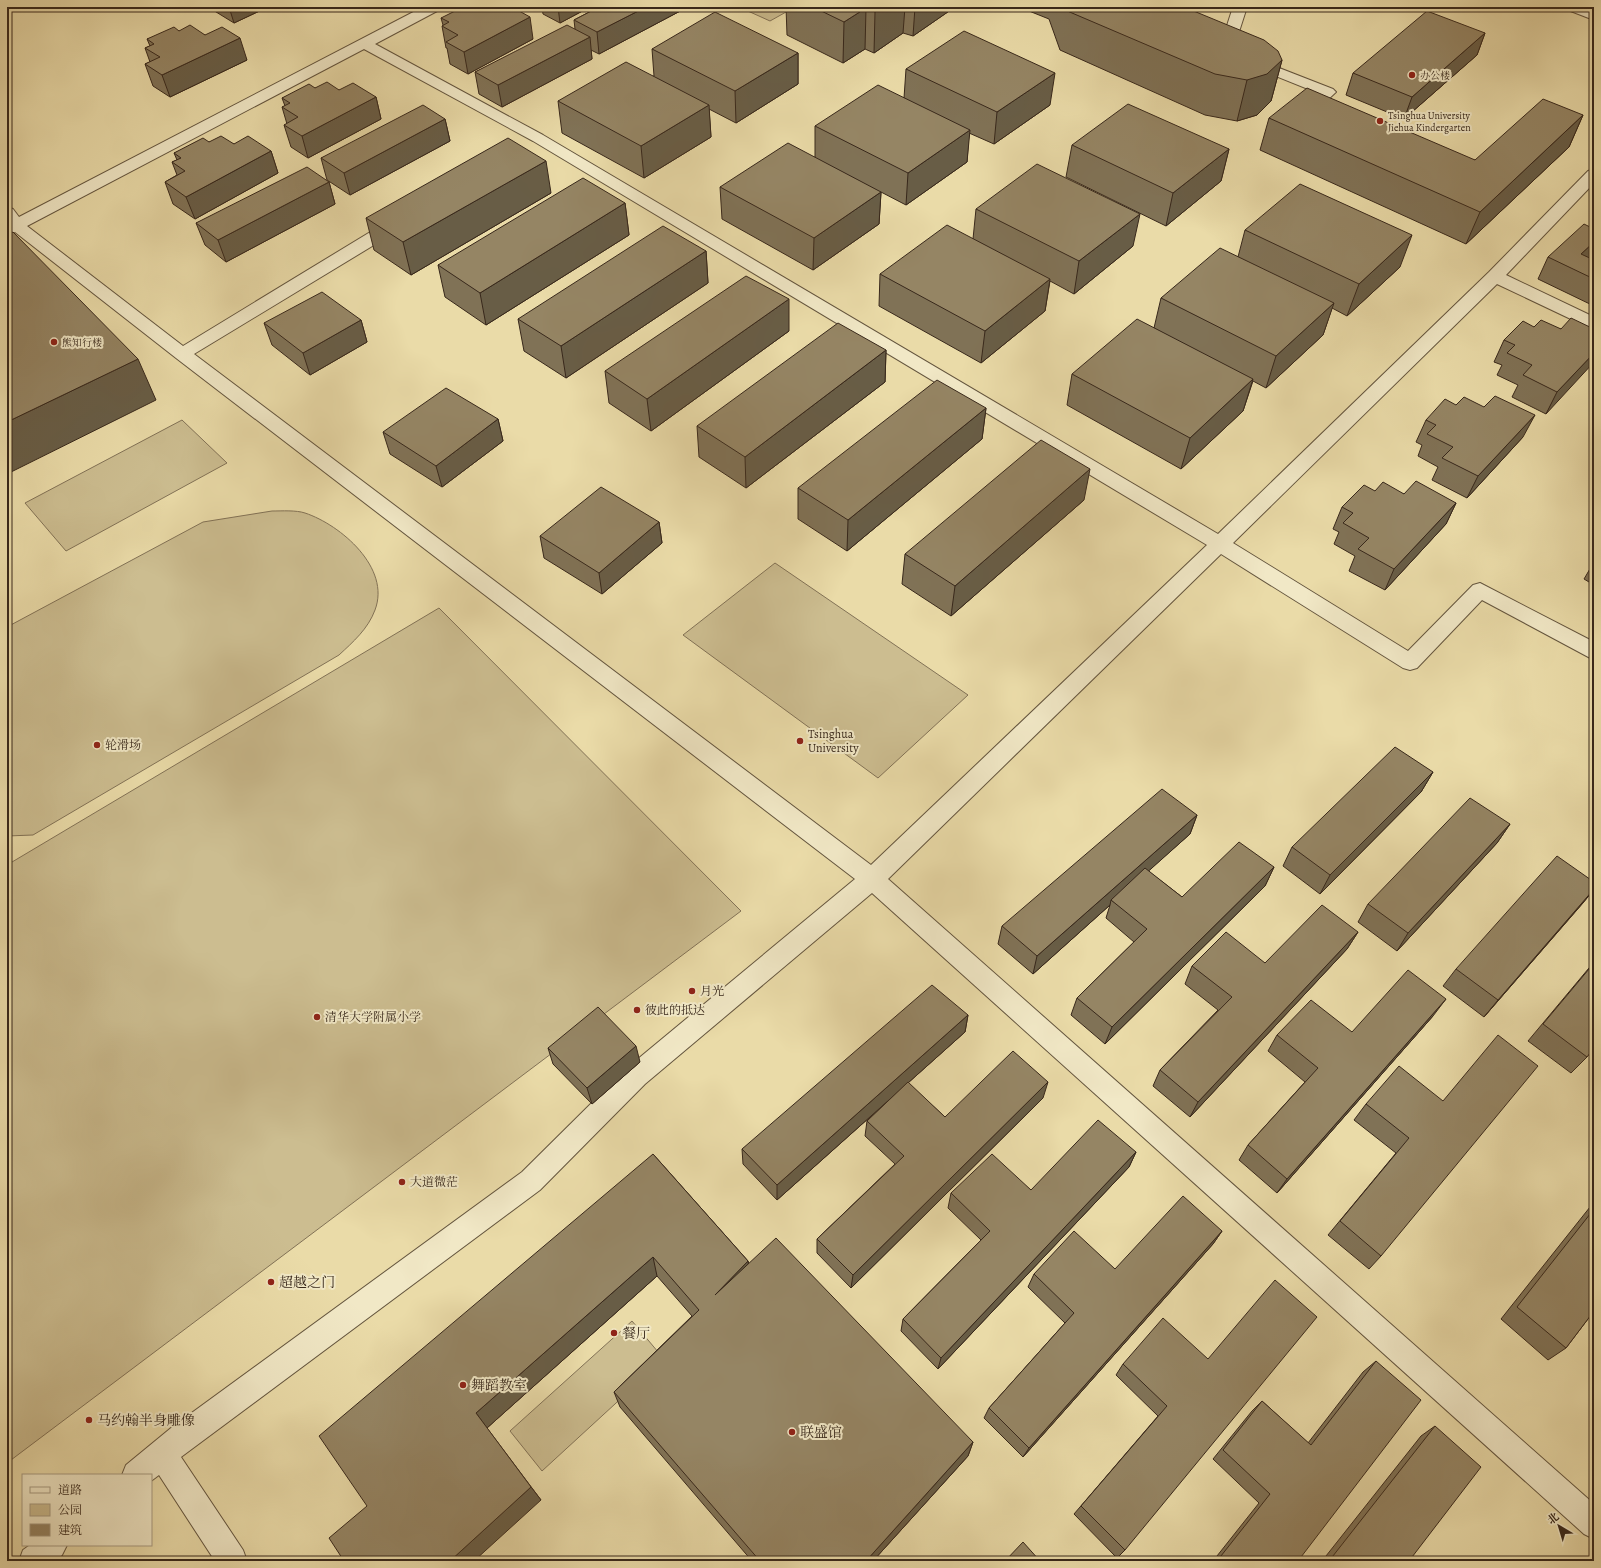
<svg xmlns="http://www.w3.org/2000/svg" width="1601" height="1568" viewBox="0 0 1601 1568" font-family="Alegreya,'Noto Serif SC',serif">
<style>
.green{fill:#ccbd90;stroke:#827256}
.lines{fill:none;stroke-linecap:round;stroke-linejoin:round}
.minor-casing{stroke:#64553e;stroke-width:2}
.minor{fill:#f1e8c6;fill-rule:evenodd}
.wall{fill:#807256;stroke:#38281b}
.shaded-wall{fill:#685d46;stroke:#38281b}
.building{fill:#958564;stroke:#38281b}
.poi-dot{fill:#8f2418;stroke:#f1e8c6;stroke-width:1.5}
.labels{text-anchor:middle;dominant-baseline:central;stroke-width:4;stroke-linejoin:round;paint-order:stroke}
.far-poi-label{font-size:10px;fill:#38281b;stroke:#f1e8c6;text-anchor:start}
.poi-label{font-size:12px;fill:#38281b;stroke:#f1e8c6;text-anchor:start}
.near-poi-label{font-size:14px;fill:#38281b;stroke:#f1e8c6;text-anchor:start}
</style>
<rect width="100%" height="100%" fill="#eadba8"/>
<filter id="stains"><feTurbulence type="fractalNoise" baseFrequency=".005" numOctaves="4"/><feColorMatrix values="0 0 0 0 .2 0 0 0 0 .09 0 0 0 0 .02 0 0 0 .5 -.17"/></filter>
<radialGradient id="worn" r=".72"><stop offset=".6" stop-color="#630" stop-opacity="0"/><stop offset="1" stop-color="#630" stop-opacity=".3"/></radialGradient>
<g class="green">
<path d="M739,7H795L770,21Z"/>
<path d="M182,420L227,463L66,551L25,503Z"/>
<path d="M272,511C282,511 296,510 305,513C341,525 391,568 375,610C368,629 353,642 339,655L33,835L7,836V627L203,522Z"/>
<path d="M775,563L968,695L878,778L683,635Z"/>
<path d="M439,608L741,911L7,1463V865Z"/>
<path d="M632,1321L664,1359L542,1471L510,1431Z"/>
</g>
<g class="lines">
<defs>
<g id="minor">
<path d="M423,7H441L439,10L375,44L543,135L1218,534L1489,272L1588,171L1594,169V183L1506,275L1594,317V330L1497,284L1233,543L1408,651L1473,585L1480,583L1594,642V660L1482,600L1417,668L1410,670L1403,668L1221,554L888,879L1594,1504V1539L1584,1534L872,893L645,1084L540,1190L181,1457L243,1550L247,1561H215L159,1475L151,1481V1475H122L126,1465L171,1428L522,1172L627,1068L855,879L176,358L15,232L7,235V207L13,209L19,217ZM364,49L533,141L1207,545L871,865L194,354L402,228L404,224L402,220L396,219L390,220L183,346L27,226Z"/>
<path d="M1231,7H1245L1246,10L1238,35L1227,52H1217L1215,49L1224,35L1232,10Z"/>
<path d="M1566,7H1585L1594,11V20L1568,10Z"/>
<path d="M1251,57L1333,89L1336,92L1320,107L1327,112L1324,115C1317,117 1307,115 1302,108L1318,93L1246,64L1244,61L1246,58Z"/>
<path d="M30,1545H67L62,1555L56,1561H19L23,1550Z"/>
</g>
</defs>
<use href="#minor" class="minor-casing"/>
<use href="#minor" class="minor"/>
</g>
<g class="wall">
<path d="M208,7H268L234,23Z"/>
<path d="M542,7H590L560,23L543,14Z"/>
<path d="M599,7H684V9L599,54L591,50L592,59L502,107L479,94L475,72L575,29L574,20Z"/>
<path d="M786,7H955L913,36L903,33L874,53L865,49L843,63L787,35Z"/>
<path d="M1019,7H1184L1282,60L1271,101L1257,115L1237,121L1205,115L1060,50L1049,19Z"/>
<path d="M441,18L533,39L468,74L450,64L447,48H446L442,26L443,25Z"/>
<path d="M179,31L205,35L247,60L170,97L153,86L145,64L150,62L145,48L150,46L147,39Z"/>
<path d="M1485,33L1477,55L1404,119L1346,95L1353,73Z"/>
<path d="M652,49L798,53V84L736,123L709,109L711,137L644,178L562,133L558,101L654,76Z"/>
<path d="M906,69L1050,105L994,144L969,133L967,162L906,205L881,192L879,224L813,270L722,219L720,187L815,157V126L904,98Z"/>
<path d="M315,88L339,90L376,97L381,119L308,158L291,147L284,125L287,124L282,107L285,106L282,98Z"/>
<path d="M1583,115L1569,147L1466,244L1260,150L1269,118L1475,160Z"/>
<path d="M445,119L450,141L350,195L327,180L321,158Z"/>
<path d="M209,142L234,144L271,151L278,173L195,219L173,204L165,182L177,175L172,162L177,160L174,153Z"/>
<path d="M1072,145L1229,149L1221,181L1166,226L1066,177Z"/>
<path d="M329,182L335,204L226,262L205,245L196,223Z"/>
<path d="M551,193L411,275L374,250L366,218Z"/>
<path d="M625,203L629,235L486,325L445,297L438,265Z"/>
<path d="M976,209L1133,246L1074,294L1050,281L1045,311L981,363L879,306L880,274L973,239Z"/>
<path d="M1594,229V253L1593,256L1590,258L1594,260V306L1538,279L1548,257Z"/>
<path d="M1245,230L1400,267L1347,316L1332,308L1323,335L1266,388L1253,381L1243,411L1181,469L1067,405L1072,374L1154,328L1161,298L1238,257Z"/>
<path d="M706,251L708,283L566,378L524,351L518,319Z"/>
<path d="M361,320L367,342L310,375L272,345L264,323Z"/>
<path d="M1534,327L1561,329H1594L1546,414L1512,397L1518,385L1497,375L1502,365L1494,362L1504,340Z"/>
<path d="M789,331L651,431L609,403L605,371Z"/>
<path d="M886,350L885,382L746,488L699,457L697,426Z"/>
<path d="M986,408L982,439L847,551L798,519V488Z"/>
<path d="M498,419L503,441L442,487L390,454L383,432Z"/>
<path d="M1426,420L1523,437L1467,498L1432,480L1438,467L1418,456L1422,445L1416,442Z"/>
<path d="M1375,491L1404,494L1456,503L1446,524L1385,590L1349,571L1355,556L1334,544L1339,532L1333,529L1342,507Z"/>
<path d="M1084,500L951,616L902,584L905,554Z"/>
<path d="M659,522L662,543L602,594L544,558L540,536Z"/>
<path d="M1594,562V585L1584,579Z"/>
<path d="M1433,772L1421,792L1320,894L1283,866L1292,847Z"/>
<path d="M1197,815L1190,834L1148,871L1182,897L1274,867L1265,886L1105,1044L1071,1015L1077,998L1134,942L1106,918L1110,905L1033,974L998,944L1002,926Z"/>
<path d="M1510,824L1497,843L1397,951L1358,922L1368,904Z"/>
<path d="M1594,890L1484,1017L1443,986L1456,969Z"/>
<path d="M1358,932L1347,949L1190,1117L1153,1086L1160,1070L1218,1010L1185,984L1192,966L1265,963Z"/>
<path d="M1594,962V1048L1587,1057L1571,1073L1528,1041Z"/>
<path d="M968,1015L965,1032L908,1083L945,1117L1043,1098L851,1288L817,1253V1239L895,1164L865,1136L867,1121L897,1093L777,1200L743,1164L742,1149Z"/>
<path d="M1433,1016L1277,1193L1239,1160L1248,1145L1305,1082L1268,1051L1277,1035L1352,1032Z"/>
<path d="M548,1048L640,1062L592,1104L553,1064Z"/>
<path d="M1443,1101L1381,1256L1369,1269L1328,1235L1396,1153L1354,1120L1366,1104Z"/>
<path d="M1136,1152L1129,1167L938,1369L901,1331L903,1319L981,1240L948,1208L951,1193L1031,1190Z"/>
<path d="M653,1154L748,1261L749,1264L973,1442L968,1456L873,1561H752L620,1407L614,1392L692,1316L657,1276L487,1428L541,1500L367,1506Z"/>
<path d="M1594,1202V1311L1566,1348L1548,1360L1501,1319Z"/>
<path d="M1222,1231L1213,1244L1023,1457L984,1418L989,1408L1065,1323L1028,1287L1034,1274L1115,1269Z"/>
<path d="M1208,1359L1125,1550L1117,1558L1074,1514L1158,1416L1116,1375L1123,1364Z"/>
<path d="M1376,1361L1298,1561H1213L1259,1503L1213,1459L1252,1411L1262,1401L1308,1443L1363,1372Z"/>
<path d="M1435,1426L1409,1561H1322L1421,1436Z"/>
</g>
<g class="shaded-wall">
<path d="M229,7H268L234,23Z"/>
<path d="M558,7H590L560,23Z"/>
<path d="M646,7H684V9L599,54L597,32Z"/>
<path d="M883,7H905L903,33L874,53L875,12Z"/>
<path d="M915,7H955L913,36Z"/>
<path d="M866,8L865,49L843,63L844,22Z"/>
<path d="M530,17L533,39L468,74L464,52Z"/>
<path d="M1485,33L1477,55L1404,119L1412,97Z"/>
<path d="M590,37L592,59L502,107L498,85Z"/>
<path d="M240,38L247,60L170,97L162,75Z"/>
<path d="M798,53V84L736,123L735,91Z"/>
<path d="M1282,60L1271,101L1257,115L1237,121L1247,80Z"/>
<path d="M1055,73L1050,105L994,144L997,112Z"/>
<path d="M376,97L381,119L308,158L302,136Z"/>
<path d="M709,105L711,137L644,178L641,146Z"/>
<path d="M1583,115L1569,147L1466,244L1480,212Z"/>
<path d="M445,119L450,141L350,195L344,173Z"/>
<path d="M970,130L967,162L906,205L908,173Z"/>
<path d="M1229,149L1221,181L1166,226L1173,193Z"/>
<path d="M271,151L278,173L195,219L186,197Z"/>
<path d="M546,161L551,193L411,275L403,242Z"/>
<path d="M329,182L335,204L226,262L218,240Z"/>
<path d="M881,192L879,224L813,270L814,238Z"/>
<path d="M625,203L629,235L486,325L480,293Z"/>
<path d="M1140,214L1133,246L1074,294L1079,261Z"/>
<path d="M1412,235L1400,267L1347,316L1359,284Z"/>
<path d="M1594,242V253L1593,256L1577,270L1581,254Z"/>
<path d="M706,251L708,283L566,378L561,346Z"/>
<path d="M1050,279L1045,311L981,363L985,331Z"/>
<path d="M789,299V331L651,431L647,399Z"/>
<path d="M1334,303L1323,335L1266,388L1276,356Z"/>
<path d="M361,320L367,342L310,375L303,353Z"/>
<path d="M886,350L885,382L746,488L745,457Z"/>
<path d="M1594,353V362L1546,414L1557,392Z"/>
<path d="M138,359L156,400L7,474V422Z"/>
<path d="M1253,379L1243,411L1181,469L1190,438Z"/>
<path d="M986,408L982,439L847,551L848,520Z"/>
<path d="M1535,415L1523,437L1467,498L1478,476Z"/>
<path d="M498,419L503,441L442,487L436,466Z"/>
<path d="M1090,469L1084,500L951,616L955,586Z"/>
<path d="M1456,503L1446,524L1385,590L1394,569Z"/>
<path d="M659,522L662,543L602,594L599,573Z"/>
<path d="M1433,772L1421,792L1320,894L1330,875Z"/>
<path d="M1197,815L1190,834L1114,902L1111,900L1110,905L1033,974L1037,956Z"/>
<path d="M1510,824L1497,843L1397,951L1408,933Z"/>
<path d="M1274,867L1265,886L1105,1044L1112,1027Z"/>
<path d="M1594,889L1583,903L1484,1017L1498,1000Z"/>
<path d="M1358,932L1347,949L1190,1117L1198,1102Z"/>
<path d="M1446,999L1433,1016L1277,1193L1287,1179Z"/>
<path d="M968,1015L965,1032L777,1200V1185Z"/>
<path d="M636,1046L640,1062L592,1104L587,1088Z"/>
<path d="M1048,1082L1043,1098L851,1288L853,1275Z"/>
<path d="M1136,1152L1129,1167L938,1369L941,1358Z"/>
<path d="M1222,1231L1213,1244L1023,1457L1029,1448Z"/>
<path d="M653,1257L657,1276L487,1428L476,1413Z"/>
<path d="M748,1261L750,1280L715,1295Z"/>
<path d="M973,1442L968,1456L873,1561H866Z"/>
<path d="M531,1487L541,1500L474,1561H450Z"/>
</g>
<g class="building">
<path d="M463,7H469L472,9L475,7H488L495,10L502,7H512L530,17L464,52L446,42L458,35L442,26L449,22L441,18Z"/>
<path d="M599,7H646L597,32L574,20Z"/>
<path d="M813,7H883L875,12L866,8L844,22Z"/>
<path d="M1064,7H1184L1264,40L1278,51L1282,60L1267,74L1247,80L1215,74L1065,10Z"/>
<path d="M1427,11L1485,33L1412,97L1353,73Z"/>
<path d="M715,12L798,53L735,91L652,49Z"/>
<path d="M190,25L205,35L222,27L240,38L162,75L145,64L160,57L145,48L154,44L147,39L174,27L179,31Z"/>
<path d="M567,25L590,37L498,85L475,72Z"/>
<path d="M964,31L1055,73L997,112L906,69Z"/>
<path d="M626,62L709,105L641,146L558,101Z"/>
<path d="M327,82L339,90L353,83L376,97L302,136L284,125L298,117L282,107L290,103L282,98L309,84L315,88Z"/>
<path d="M878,85L970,130L908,173L815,126Z"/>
<path d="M1307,88L1475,160L1543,99L1583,115L1480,212L1269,118Z"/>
<path d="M1128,104L1229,149L1173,193L1072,145Z"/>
<path d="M423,105L445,119L344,173L321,158Z"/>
<path d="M221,136L234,144L248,136L271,151L186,197L165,182L185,171L172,162L181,158L174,153L203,138L209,142Z"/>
<path d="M508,138L546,161L403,242L366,218Z"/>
<path d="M788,143L881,192L814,238L720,187Z"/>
<path d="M1037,164L1140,214L1079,261L976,209Z"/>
<path d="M307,167L329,182L218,240L196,223Z"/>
<path d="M583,178L625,203L480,293L438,265Z"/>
<path d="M1300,184L1412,235L1359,284L1245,230Z"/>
<path d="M1584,224L1594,229V242L1581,254L1594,260V279L1548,257Z"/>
<path d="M947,225L1050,279L985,331L880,274Z"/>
<path d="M663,226L706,251L561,346L518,319Z"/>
<path d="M13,232L138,359L7,422V235Z"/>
<path d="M1220,248L1334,303L1276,356L1161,298Z"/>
<path d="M746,276L789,299L647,399L605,371Z"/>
<path d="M322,292L361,320L303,353L264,323Z"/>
<path d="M1571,318L1594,329V353L1557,392L1523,375L1532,365L1507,353L1515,345L1504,340L1523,321L1534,327L1541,320L1561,329Z"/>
<path d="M1137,319L1253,379L1190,438L1072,374Z"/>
<path d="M838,323L886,350L745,457L697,426Z"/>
<path d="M937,380L986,408L848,520L798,488Z"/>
<path d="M446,388L498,419L436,466L383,432Z"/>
<path d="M1495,396L1535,415L1478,476L1442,458L1453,447L1427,434L1436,425L1426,420L1445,399L1456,405L1464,397L1484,407Z"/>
<path d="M1041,440L1090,469L955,586L905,554Z"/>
<path d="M1416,481L1456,503L1394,569L1358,549L1369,538L1343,523L1353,513L1342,507L1364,485L1375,491L1383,482L1404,494Z"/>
<path d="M601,487L659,522L599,573L540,536Z"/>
<path d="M1395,747L1433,772L1330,875L1292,847Z"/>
<path d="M1162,789L1197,815L1037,956L1002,926Z"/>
<path d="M1470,798L1510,824L1408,933L1368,904Z"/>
<path d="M1239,842L1274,867L1112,1027L1077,998L1147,929L1111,900L1145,868L1182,897Z"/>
<path d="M1557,856L1594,882V889L1498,1000L1456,969Z"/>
<path d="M1322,905L1358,932L1198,1102L1160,1070L1232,997L1192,966L1226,932L1265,963Z"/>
<path d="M1594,963V1048L1587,1057L1543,1024Z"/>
<path d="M1408,970L1446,999L1287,1179L1248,1145L1318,1068L1277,1035L1311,1000L1352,1032Z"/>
<path d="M932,985L968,1015L777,1185L742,1149Z"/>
<path d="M598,1007L636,1046L587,1088L548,1048Z"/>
<path d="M1498,1035L1538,1066L1381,1256L1340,1221L1409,1138L1366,1104L1399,1066L1443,1101Z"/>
<path d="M1013,1051L1048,1082L853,1275L817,1239L904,1156L867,1121L908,1082L945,1117Z"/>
<path d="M1098,1120L1136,1152L941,1358L903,1319L990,1231L951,1193L992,1154L1031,1190Z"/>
<path d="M653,1154L748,1261L715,1295L776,1238L973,1442L866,1561H760L614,1392L699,1310L653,1257L476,1413L531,1487L450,1561H344L329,1538L367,1506L319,1436Z"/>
<path d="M1183,1196L1222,1231L1029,1448L989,1408L1074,1313L1034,1274L1074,1231L1115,1269Z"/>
<path d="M1594,1209V1311L1566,1348L1517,1307Z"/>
<path d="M1275,1280L1317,1317L1125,1550L1081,1506L1167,1406L1123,1364L1163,1318L1208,1359Z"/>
<path d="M1376,1361L1421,1400L1298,1561H1217L1270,1494L1223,1450L1262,1401L1311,1445Z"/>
<path d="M1435,1426L1481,1467L1409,1561H1329Z"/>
<path d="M1023,1542L1040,1561H1005Z"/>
</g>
<g class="poi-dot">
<circle cx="1412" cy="75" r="4"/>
<circle cx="1380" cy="121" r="4"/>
<circle cx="54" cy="342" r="4"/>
<circle cx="800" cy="741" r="4"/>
<circle cx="97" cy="745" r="4"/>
<circle cx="692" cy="991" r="4"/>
<circle cx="637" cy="1010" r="4"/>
<circle cx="317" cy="1017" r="4"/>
<circle cx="402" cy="1182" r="4"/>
<circle cx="271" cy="1282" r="4"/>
<circle cx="614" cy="1333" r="4"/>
<circle cx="463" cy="1385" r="4"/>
<circle cx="89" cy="1420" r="4"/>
<circle cx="792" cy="1432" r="4"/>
</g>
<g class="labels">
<g class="far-poi-label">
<text x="1420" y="75">办公楼</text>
<text x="1388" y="115">Tsinghua University<tspan x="1388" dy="12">Jiehua Kindergarten</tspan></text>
<text x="62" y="342">熊知行楼</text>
</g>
<g class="poi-label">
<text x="808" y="734">Tsinghua<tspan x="808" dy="14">University</tspan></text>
<text x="105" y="745">轮滑场</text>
<text x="700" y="991">月光</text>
<text x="645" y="1010">彼此的抵达</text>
<text x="325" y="1017">清华大学附属小学</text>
<text x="410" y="1182">大道微茫</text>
</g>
<g class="near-poi-label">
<text x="279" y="1282">超越之门</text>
<text x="622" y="1333">餐厅</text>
<text x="471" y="1385">舞蹈教室</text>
<text x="97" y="1420">马约翰半身雕像</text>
<text x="800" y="1432">联盛馆</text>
</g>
</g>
<rect width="1601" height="1568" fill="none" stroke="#eadba8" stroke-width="24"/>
<rect x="8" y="8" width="1585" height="1552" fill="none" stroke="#38281b" stroke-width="2"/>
<rect x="12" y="12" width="1577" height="1544" fill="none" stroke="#38281b"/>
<rect x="22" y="1474" width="130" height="72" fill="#f1e8c6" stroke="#a79b82"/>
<rect x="30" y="1487" width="20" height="6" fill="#f1e8c6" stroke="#a79b82"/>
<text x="58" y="1494" font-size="12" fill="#38281b">道路</text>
<rect x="30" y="1504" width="20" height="12" fill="#ccbd90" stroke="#a79b82"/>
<text x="58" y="1514" font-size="12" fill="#38281b">公园</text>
<rect x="30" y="1524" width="20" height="12" fill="#958564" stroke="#a79b82"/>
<text x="58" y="1534" font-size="12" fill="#38281b">建筑</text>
<g transform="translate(1559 1526) rotate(322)" stroke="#f1e8c6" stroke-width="3" paint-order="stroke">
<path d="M0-3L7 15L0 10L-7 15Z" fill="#38281b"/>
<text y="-6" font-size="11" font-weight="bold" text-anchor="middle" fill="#38281b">北</text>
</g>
<rect width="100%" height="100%" filter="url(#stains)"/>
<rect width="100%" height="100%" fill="url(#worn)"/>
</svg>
